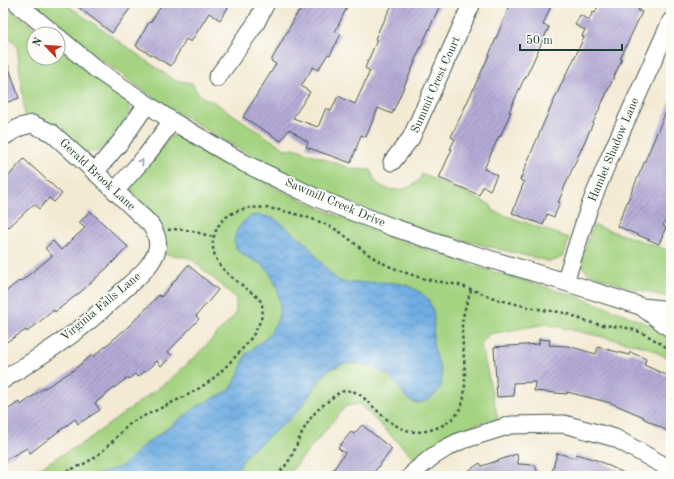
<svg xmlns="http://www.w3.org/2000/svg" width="674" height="479" viewBox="0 0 674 479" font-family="'Old Standard TT',serif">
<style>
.green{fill:#a4d381;stroke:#62885a}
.water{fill:url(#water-waves);stroke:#47758b}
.building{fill:url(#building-hatch)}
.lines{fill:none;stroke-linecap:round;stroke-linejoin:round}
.minor-casing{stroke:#3f574c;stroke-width:19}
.path{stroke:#3f574c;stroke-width:2.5;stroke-dasharray:3 3;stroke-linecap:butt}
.minor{stroke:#fff;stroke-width:17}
.oneway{stroke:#8f9e9a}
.labels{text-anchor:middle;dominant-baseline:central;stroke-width:3.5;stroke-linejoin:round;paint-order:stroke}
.street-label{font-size:12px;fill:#1f3d34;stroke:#fdfcf7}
</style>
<defs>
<pattern id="water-waves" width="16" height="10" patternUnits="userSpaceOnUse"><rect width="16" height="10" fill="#6fade2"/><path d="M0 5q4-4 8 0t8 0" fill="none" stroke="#5b8eb8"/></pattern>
<pattern id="building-hatch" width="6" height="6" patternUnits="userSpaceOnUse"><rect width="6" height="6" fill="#b5abd7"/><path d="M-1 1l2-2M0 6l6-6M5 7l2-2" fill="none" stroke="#938caf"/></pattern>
</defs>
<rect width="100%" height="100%" fill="#fdfcf7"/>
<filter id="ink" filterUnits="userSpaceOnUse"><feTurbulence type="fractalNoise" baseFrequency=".025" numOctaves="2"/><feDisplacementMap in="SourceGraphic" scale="8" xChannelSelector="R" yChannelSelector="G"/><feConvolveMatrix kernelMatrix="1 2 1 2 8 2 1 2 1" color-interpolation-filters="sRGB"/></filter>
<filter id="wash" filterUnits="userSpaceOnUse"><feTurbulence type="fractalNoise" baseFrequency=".012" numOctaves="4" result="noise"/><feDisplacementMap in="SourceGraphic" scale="16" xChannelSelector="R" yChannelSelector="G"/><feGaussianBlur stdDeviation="0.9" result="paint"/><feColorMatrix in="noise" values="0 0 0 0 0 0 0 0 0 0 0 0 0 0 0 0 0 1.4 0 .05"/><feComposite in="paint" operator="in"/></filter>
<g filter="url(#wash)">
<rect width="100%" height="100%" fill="#f4ead4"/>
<g class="green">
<path d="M3,3L42,34H34V58H58V47L125,99C128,104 130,108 129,114C127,119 106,146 102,149C97,153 89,152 83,151L25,118L17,45L3,32Z"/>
<path d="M31,3H67V5L174,80L192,83C199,96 201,97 214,102L285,149L294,148L352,169L371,170C372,173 373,176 374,179C383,193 405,193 417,182C419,180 421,177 422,174L491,205L493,211L569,238C565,252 565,261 548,261L429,232L365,209L296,179L233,146L162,103L105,63Z"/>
<path d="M174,135L183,137L231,165L280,190L349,221L401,241L491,271L576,296L624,314L665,332L671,336V360L647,347L546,324L489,334L481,344L498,419C491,420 484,422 477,424C454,431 434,445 415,459L359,404L346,406L287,476H25L86,441L168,381L194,358L236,314V298L190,258L164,254C164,244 166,233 160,224C154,214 133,199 132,189C132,187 133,185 133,183L170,137Z"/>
<path d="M593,225L671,251V298L625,286L590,274L585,270L582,265V256Z"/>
</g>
<path class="water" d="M261,215L275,219L304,241L329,272L338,280L347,283L383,282L398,283L409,286L420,292L428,299L433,310L434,319L433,344L442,375L441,386L436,394L428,400L420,403L413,402L406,398L401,389L390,377L378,369L361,364L345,363L329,370L321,379L299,410L289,420L248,453L233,476H93L122,466L143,446L199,405L230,390L235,382L246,354L261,342L270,333L278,319L280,303L277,287L269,272L261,264L243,255L236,248L234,240L237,230L243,222L251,216Z"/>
<g id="blocks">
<g class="building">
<path d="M73,3H134L112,33Z"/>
<path d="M163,3H231L220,20L209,13L191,42L186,39L171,66L136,46L149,22L150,23Z"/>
<path d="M304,3H349L335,32L341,34L330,55L328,54L318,70L313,67L301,86L310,92L293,118L318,127L326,108L331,111L338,96L355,104L370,71L365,68L377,40L375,39L382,23H383L393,3H441L414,62H415L392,114L378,108L366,137L361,135L351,163L306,147L308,142L289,129L281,141L243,117L276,64L271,61L298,12L299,13Z"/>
<path d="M511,3H552L543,25L549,27L525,79H524L509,112H511L500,137L499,136L484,169L497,175L490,190L483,186L479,195L439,178L452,149H450L455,139L451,137L486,62Z"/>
<path d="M599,3H642L638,11L642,12L620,59H622L570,174L558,203H560L554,217L547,214L543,225L512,213L524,182L520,180L544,122L568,70H569L584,37L582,36L585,30L575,25L580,15L589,20L593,12L595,13Z"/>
<path d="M3,56H5L19,98L3,104Z"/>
<path d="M671,100V207L663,226L666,227L659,244L617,226Z"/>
<path d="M24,159L62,194L54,202L49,198L39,209L34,204L9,227L8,226L3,231V182Z"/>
<path d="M90,211L128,247L109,266L83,290L55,312L54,310L27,332L26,330L3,344V294L19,281L20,282L52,256L45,248L53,241L61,250L85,228L79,223Z"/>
<path d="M188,265L218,290L196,316L199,319L168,352L172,356L161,366L157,361L138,377L135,374L129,379L127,378L95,403L100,410L78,424L75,419L30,453L27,448L3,461V413L19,402L21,405L45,387V388L72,371L92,355L93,357L130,325L159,295L161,297Z"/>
<path d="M539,339L550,340L549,345L568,346L596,354L598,347L629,355L630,352L646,359L644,365L671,377V433L643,418L644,417L611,403L567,392V394L534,391L535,382L513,383L514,396L497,397L494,347L539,344Z"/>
<path d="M362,425L392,449L371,476H329L345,453L338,448L351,432L354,434Z"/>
<path d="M557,453L575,458L576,454L599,461L630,476H551Z"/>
<path d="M517,454L518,464L535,465L539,476H459L458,474L468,471L480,463L482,466Z"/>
</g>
</g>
</g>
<g filter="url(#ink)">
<use href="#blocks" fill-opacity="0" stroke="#3f574c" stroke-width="1"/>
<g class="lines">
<defs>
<g id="minor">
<path d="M17,3L54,34"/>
<path d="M58,37L97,70L172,121L244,163L319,199L392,227L466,252L565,282L643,307L671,310"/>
<path d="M217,78L256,23L266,3"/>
<path d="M3,137L20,127L32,124L52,133L95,172L150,224C156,233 160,242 156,253C150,267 139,276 128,286C112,301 95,317 78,330C54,348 28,364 3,380"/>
<path d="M392,162L411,138L472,3"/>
<path d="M95,172L122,140L147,104"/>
<path d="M115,191L146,156L172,121"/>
<path d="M565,282L589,208L608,161L671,21"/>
<path d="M643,308L671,329"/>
<path d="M411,476L415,471L432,457L448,447L460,441L511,425L564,424L615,438L663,465L671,471"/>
</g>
</defs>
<use href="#minor" class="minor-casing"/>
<g class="path">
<path d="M168,230C184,227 198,233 213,237"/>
<path d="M49,476C75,469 90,464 110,444C118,436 125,426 136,420C147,414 160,409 171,403C187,396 203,387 216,376C224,369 231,361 238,354C246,344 256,334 260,321C263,315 264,307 260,300C257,296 251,292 247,289C231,277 211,264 213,241C214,234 217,227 221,222C237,205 258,206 279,210C297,214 316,219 333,228C346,235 356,245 368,254C382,264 399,271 416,276C424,279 433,281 441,282C447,283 453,284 459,285C474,290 489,297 504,301C516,304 527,307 539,309C547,311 556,311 565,313C573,315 581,320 589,322C605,327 622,325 637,331C649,335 660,344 671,350"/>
<path d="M277,476C280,471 285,467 288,462C296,450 299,436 307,424C312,415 319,408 327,402C331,399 335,395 339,393C343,391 347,390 351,391C357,392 362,396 366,400C379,412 393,428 410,431C418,433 427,431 434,429C445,425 455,419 460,409C470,391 462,349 462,328C462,315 467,302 471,290"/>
</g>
<use href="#minor" class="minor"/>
</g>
<defs><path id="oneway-chevron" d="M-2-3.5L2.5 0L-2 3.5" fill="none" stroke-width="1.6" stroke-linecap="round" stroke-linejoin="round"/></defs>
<use class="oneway" href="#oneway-chevron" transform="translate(141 162) rotate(-49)"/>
</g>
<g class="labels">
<g class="street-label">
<text transform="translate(436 85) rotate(-66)">Summit Crest Court</text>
<text transform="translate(614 150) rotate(-67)">Hamlet Shadow Lane</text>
<text transform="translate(97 175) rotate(43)">Gerald Brook Lane</text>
<text transform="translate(335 203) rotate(23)">Sawmill Creek Drive</text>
<text transform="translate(101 307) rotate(-40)">Virginia Falls Lane</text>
</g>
</g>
<rect width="674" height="479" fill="none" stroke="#fdfcf7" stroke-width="16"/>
<g transform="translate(46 46) rotate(295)"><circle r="19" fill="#fdfcf7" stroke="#a4b0a9"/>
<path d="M0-3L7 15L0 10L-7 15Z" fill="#c8321e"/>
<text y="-6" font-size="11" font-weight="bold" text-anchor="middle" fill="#1f3d34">N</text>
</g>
<path d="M520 44v6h102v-6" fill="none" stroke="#1f3d34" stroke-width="2"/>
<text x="526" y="44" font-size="12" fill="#1f3d34" stroke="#fdfcf7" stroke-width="3" paint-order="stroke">50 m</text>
</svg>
